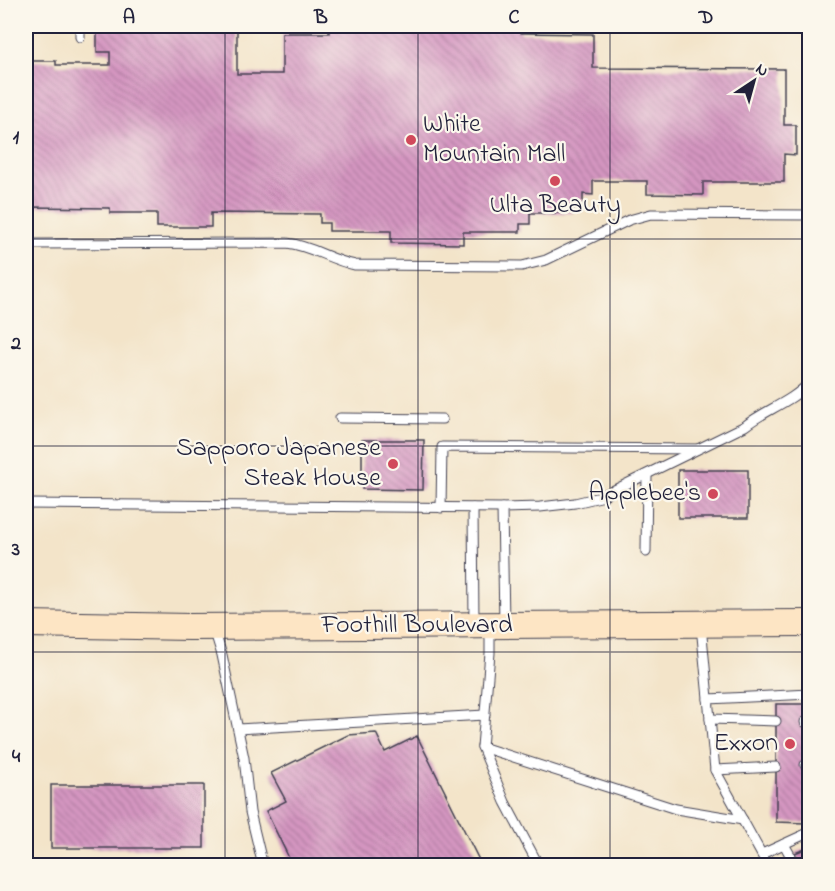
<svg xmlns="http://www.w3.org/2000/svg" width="835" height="891" viewBox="0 0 835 891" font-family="'Indie Flower',sans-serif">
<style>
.building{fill:url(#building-back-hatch)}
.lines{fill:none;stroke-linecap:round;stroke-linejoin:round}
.lane-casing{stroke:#413f50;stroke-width:11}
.secondary-casing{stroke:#413f50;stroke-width:28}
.lane{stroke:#fff;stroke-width:9}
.secondary{stroke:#fde5c4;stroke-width:26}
.grid{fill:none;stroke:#22223b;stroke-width:1.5;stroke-opacity:0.55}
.poi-dot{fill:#d1495b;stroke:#fbf7ec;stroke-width:2}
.labels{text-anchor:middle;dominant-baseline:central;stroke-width:4.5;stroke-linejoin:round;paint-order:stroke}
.poi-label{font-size:26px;fill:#22223b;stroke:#fbf7ec;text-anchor:end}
.street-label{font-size:26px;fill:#22223b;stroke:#fbf7ec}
.neatline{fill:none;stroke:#22223b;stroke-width:2}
.grid-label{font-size:20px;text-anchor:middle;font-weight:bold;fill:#22223b}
</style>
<defs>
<pattern id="building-back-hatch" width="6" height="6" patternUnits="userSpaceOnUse" patternTransform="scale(1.5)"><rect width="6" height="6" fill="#d596c1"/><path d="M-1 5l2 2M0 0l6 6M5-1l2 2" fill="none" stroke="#ac7a9e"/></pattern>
</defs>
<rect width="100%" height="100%" fill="#fbf7ec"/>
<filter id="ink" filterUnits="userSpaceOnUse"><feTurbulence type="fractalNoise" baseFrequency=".0167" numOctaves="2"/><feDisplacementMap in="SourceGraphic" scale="12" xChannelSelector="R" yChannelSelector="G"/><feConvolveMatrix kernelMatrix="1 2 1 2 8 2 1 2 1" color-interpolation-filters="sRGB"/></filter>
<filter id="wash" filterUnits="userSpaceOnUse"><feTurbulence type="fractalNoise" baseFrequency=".008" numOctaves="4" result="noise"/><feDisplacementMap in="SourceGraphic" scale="24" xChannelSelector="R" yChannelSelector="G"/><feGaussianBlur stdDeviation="1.35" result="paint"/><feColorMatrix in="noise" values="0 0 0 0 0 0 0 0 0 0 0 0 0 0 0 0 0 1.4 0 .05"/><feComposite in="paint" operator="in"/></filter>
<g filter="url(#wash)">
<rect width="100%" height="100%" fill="#f3e4c9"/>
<g id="blocks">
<g class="building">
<path d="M97,26H237V74H282V33H329V26H521V33L593,34V68L784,69V125H796V155L784,154V182H703V195L647,194V181H593V195L583,194V205H573V213H530V224H520V232H463V244L391,243V231H329V223H320V214L211,213V227H157V213H110V208L28,207V224H26V61H56V65H110V52H97Z"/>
<path d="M362,440H424L423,490L362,489Z"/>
<rect x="678" y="470" width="70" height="48"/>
<path d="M776,704H805V779L810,784V816L805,823L776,822Z"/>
<path d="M376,733L385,752L417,736L482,866H293L266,811L286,801L271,773L348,735Z"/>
<rect x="51" y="785" width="153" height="63"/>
<path d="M810,847V866H801L795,853Z"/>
</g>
</g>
</g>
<g filter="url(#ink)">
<use href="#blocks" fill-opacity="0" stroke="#413f50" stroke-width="1.5"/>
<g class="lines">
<defs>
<g id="lane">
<path d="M80,26V37"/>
<path d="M26,244L287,243C312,246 330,260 355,265L522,266L546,260L629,220L651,214L810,215"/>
<path d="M340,418L442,419"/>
<path d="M26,504L502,508L540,507L575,503L600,497L745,426C765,410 792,402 810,382"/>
<path d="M441,508L442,447L697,449"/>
<path d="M473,508L474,623"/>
<path d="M502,508L504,623"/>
<path d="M646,552L647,475"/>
<path d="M701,626L715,770L768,866"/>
<path d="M490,628V653L482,747L505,802L539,866"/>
<path d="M214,629L222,655L244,758L250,812L263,866"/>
<path d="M708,699L810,694"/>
<path d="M710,719L776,721"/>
<path d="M805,722H810"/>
<path d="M238,729L485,715"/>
<path d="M482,747L676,809L743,820"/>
<path d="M805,765H810"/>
<path d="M715,770L776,767"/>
<path d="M784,844L796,866"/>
<path d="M762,854L810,832"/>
</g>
<path id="secondary" d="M26,624L190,627L810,623"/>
</defs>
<use href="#lane" class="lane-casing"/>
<use href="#secondary" class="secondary-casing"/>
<use href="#lane" class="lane"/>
<use href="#secondary" class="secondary"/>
</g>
</g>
<path class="grid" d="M225,26V866M418,26V866M610,26V866M26,239H810M26,446H810M26,652H810"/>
<g class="poi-dot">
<circle cx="411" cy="140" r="6"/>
<circle cx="555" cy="181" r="6"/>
<circle cx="393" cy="464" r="6"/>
<circle cx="713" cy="494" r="6"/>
<circle cx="790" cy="744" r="6"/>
</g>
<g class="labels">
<g class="poi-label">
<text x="423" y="125" text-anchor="start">White<tspan x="423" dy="30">Mountain Mall</tspan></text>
<text x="555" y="206" text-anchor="middle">Ulta Beauty</text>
<text x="381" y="449">Sapporo Japanese<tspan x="381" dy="30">Steak House</tspan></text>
<text x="701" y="494">Applebee's</text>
<text x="778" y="744">Exxon</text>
</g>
<g class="street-label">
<text x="417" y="626">Foothill Boulevard</text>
</g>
</g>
<rect width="835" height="891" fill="none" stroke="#fbf7ec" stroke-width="66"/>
<g transform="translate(754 81) rotate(36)" stroke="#fbf7ec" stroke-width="4.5" paint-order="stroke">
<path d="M0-4.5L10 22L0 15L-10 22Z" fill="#22223b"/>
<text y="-9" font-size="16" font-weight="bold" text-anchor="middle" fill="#22223b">N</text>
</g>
<rect x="33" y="33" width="769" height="825" class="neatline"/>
<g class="grid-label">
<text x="129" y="23">A</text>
<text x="321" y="23">B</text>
<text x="514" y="23">C</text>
<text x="706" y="23">D</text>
<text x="16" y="143">1</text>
<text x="16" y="349">2</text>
<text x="16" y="555">3</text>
<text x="16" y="762">4</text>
</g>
</svg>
